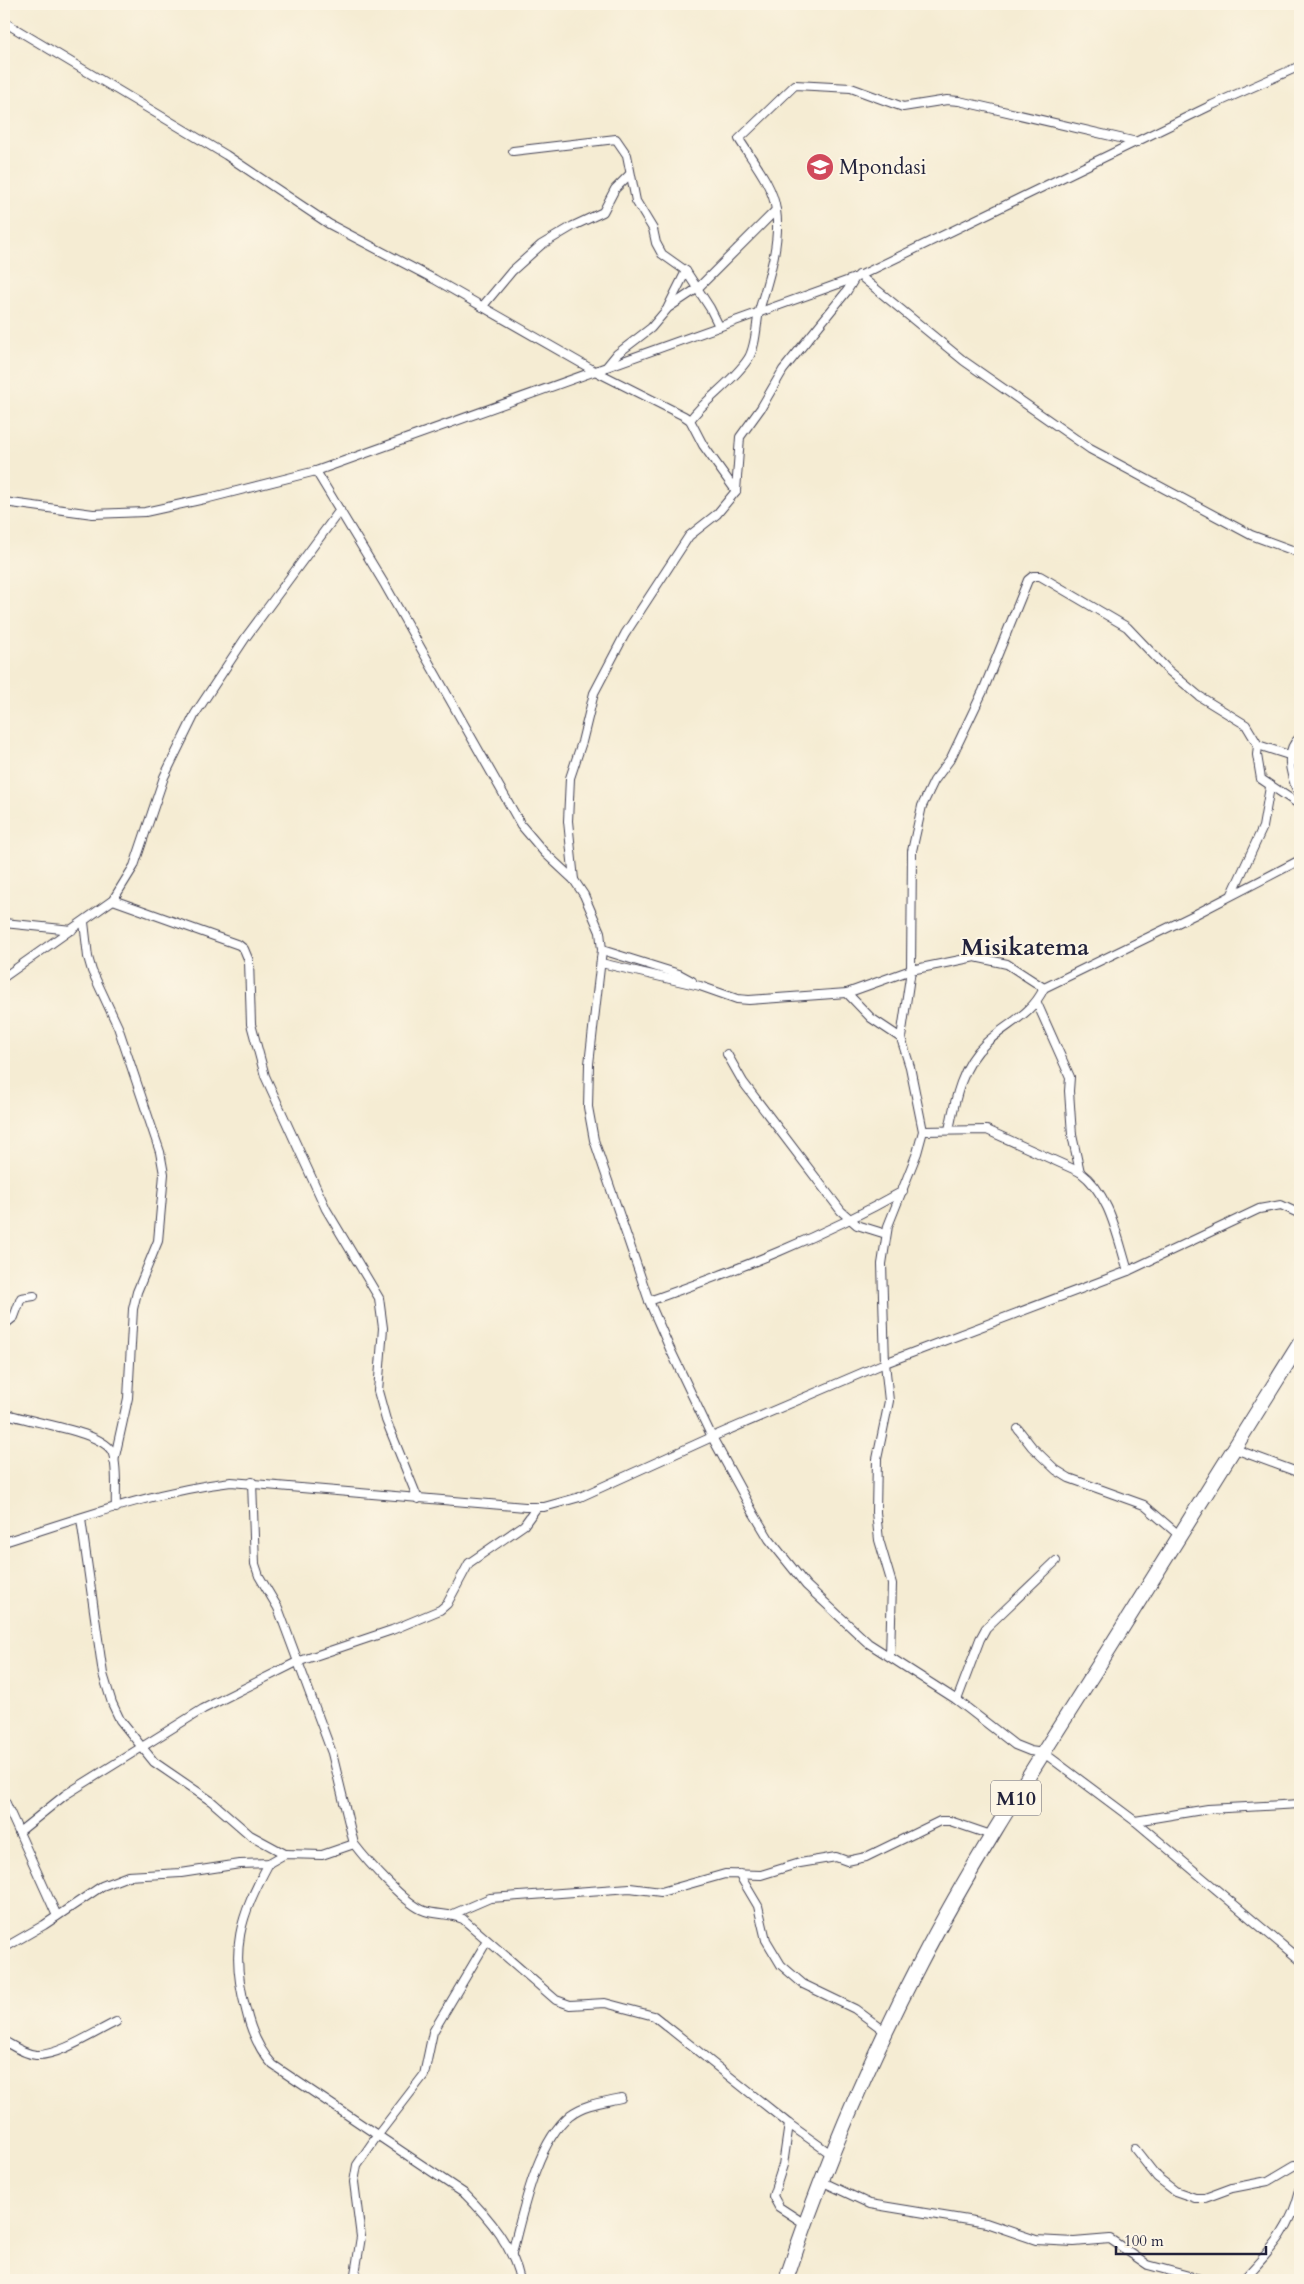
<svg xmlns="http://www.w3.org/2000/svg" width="1304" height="2284" viewBox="0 0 1304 2284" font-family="Cardo,serif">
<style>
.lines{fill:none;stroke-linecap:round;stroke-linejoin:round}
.street-casing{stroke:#424052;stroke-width:10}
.highway-casing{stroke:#424052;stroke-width:16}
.street{stroke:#fff;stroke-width:8}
.highway{stroke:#fff;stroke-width:14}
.labels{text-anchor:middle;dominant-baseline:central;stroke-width:4;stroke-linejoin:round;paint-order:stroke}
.shield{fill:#fcf5e5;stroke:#63616e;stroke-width:1}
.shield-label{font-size:20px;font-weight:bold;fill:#22223b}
.poi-label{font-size:21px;fill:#22223b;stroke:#fcf5e5;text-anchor:start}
.quarter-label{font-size:24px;font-weight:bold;fill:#22223b;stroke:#fcf5e5}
</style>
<rect width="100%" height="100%" fill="#fcf5e5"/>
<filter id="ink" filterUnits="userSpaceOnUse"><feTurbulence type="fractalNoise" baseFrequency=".02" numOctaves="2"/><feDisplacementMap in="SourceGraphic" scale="10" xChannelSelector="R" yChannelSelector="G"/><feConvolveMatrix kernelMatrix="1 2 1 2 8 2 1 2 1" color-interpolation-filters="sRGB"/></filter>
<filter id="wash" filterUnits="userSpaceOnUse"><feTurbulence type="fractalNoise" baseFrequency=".0096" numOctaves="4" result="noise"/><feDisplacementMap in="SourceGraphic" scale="20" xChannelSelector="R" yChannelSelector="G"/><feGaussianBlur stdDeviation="1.12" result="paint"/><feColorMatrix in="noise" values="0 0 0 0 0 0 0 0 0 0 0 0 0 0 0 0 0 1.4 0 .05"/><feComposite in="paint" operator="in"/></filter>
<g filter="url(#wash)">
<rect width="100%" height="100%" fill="#f5ecd3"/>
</g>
<g filter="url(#ink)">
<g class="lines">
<defs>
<g id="street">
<path d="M4,22L226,155L329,224L434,279L593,370L684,416L690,420L703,445L736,491"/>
<path d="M513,151L616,139L627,155L636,201L653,229L656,243L662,254L686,271L710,308L719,326"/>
<path d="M859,275L964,361L1090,449L1251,535L1300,553"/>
<path d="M482,307L512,271L541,245L573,226L603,212L615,189L630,174"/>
<path d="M668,307L686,271"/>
<path d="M608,365L617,354L651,328L668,308L698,288L776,210"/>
<path d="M690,420C707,397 732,383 748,359C756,347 756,326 759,311C768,280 781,243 776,210C773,185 752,160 739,139L795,85L851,88L903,107L947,100L959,101L1137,142"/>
<path d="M316,471L385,585L521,825L544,852L574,880L584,895L600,932L602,950L589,1064L588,1107L594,1140L649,1301L670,1349L712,1437L754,1514L769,1539L806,1585L868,1643L957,1700L1015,1745L1030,1751L1044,1753L1135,1821L1300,1960"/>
<path d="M4,502L93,514L145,512L209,498L316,471L855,278L1212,105L1300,66"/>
<path d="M1300,737C1282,752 1292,780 1300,797"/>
<path d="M1258,745L1257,755L1261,779L1300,805"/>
<path d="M574,880L568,821L570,778L582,742L594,693L625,634L689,536L717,514L736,491L740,437L761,408L783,370L847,291L855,278"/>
<path d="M1232,894L1263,827L1270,787"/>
<path d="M113,900L239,945L244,949L249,961L251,1024L265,1076L326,1209L379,1298L383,1328L378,1391L386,1420L418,1499"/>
<path d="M84,922L88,957L92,971L118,1027L160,1152L164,1174L158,1241L137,1292L133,1309L128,1398L114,1461"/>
<path d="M4,923L72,930"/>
<path d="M602,950L679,974L692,981"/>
<path d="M601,963L700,986L737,999L749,1000L847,993L911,970L975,957L1007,964L1044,988"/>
<path d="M4,977L113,900L134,866L164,777L195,714L246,637L340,510"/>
<path d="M847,993L871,1018L901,1038"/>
<path d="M1037,1003L1070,1077L1069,1091L1072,1135L1080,1172"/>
<path d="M727,1054L743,1082L841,1211L857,1225L886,1234"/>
<path d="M949,1130C955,1099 962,1065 986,1043C1007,1023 1031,1016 1044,988L1194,915L1300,860"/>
<path d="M923,1131L987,1130L1080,1172C1110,1194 1117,1236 1128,1271"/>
<path d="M649,1301C737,1270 822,1237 903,1191"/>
<path d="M4,1325L14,1317L21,1298L34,1296"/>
<path d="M4,1413C27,1422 106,1431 113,1454C118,1470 115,1492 116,1508"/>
<path d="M1018,1429L1032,1447L1056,1470L1069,1478L1144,1505L1180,1536"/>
<path d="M1235,1449L1300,1473"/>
<path d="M252,1482L255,1564L259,1576L278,1608L332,1753L354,1844"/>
<path d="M81,1519L103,1674L112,1703L120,1720L154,1762L211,1801L250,1835L285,1854"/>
<path d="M4,1542C77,1519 154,1491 231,1482L525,1507H544L580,1497L712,1437L885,1363L1128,1271L1259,1209L1281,1205L1300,1214"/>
<path d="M890,1656L892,1584L879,1540L876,1512L877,1459L889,1401L885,1363L882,1264L888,1226L917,1153L923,1131L910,1067L901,1038L911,970L912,851L922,806L934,781L951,758L983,691L1028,580L1033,576H1040L1127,627L1168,670L1199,696L1246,725L1258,745L1292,756"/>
<path d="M957,1700L980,1639L986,1628L1056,1561"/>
<path d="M4,1799L57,1916"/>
<path d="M1135,1821L1208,1809L1300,1804"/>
<path d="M19,1832L65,1795L203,1709L297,1662L392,1630L440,1610L447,1604L469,1563L524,1525L537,1507"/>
<path d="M269,1863C240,1917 229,1949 246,2010C251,2031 258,2049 273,2065L465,2194C489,2218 513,2246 520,2280"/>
<path d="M739,1874L758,1906L766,1940L781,1965L803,1984L855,2009L886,2032"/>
<path d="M453,1914L490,1898L630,1888L661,1892L725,1874L761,1875L800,1863L836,1857L847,1861L866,1857L940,1821H950L994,1836"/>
<path d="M4,1948L44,1925L102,1886L128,1876L181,1873L240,1864L269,1863L285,1854L322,1855L354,1844C367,1861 406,1905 425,1911C438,1915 450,1913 463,1919L556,2000L570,2005L605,2003L654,2016L789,2124L831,2154"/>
<path d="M4,2041C13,2046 24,2054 36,2055C59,2056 95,2032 116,2022"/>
<path d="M789,2124L783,2165L773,2196L779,2207L805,2224"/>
<path d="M1135,2149L1157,2177L1175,2191L1195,2198H1205L1232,2188L1268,2181L1295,2165L1300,2166"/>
<path d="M821,2181L870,2204L986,2223L1036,2240L1074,2242L1110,2239L1148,2265L1204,2280"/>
<path d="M512,2253C523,2212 536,2143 570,2115C584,2104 604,2102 621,2098"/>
<path d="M354,2280L361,2237L354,2182L357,2165L377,2136L424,2075L433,2032L487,1941"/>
<path d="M1243,2280C1271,2249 1290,2232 1300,2190"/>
</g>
<path id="highway" d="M786,2280C822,2171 867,2065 920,1963C976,1855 1044,1752 1109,1649C1173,1547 1236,1445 1300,1343"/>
</defs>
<use href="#street" class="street-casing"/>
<use href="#highway" class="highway-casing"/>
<use href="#street" class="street"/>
<use href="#highway" class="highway"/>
</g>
</g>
<defs>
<symbol id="school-disc" viewBox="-11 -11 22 22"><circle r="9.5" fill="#d1495b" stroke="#fcf5e5"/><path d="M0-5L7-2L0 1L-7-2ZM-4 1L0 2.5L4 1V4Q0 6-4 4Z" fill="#fff"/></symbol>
</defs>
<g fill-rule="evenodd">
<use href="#school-disc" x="804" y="151" width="32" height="32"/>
</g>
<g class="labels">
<rect class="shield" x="991" y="1780.5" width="50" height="35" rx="4"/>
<g class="shield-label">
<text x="1016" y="1798">M10</text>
</g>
<g class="poi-label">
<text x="839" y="167">Mpondasi</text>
</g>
<g class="quarter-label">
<text x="1025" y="947">Misikatema</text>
</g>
</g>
<rect width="1304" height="2284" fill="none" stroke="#fcf5e5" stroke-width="20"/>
<path d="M1116 2246v8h150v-8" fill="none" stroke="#22223b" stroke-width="2.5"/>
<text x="1124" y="2246" font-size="15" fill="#22223b" stroke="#fcf5e5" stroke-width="4" paint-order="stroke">100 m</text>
</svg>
